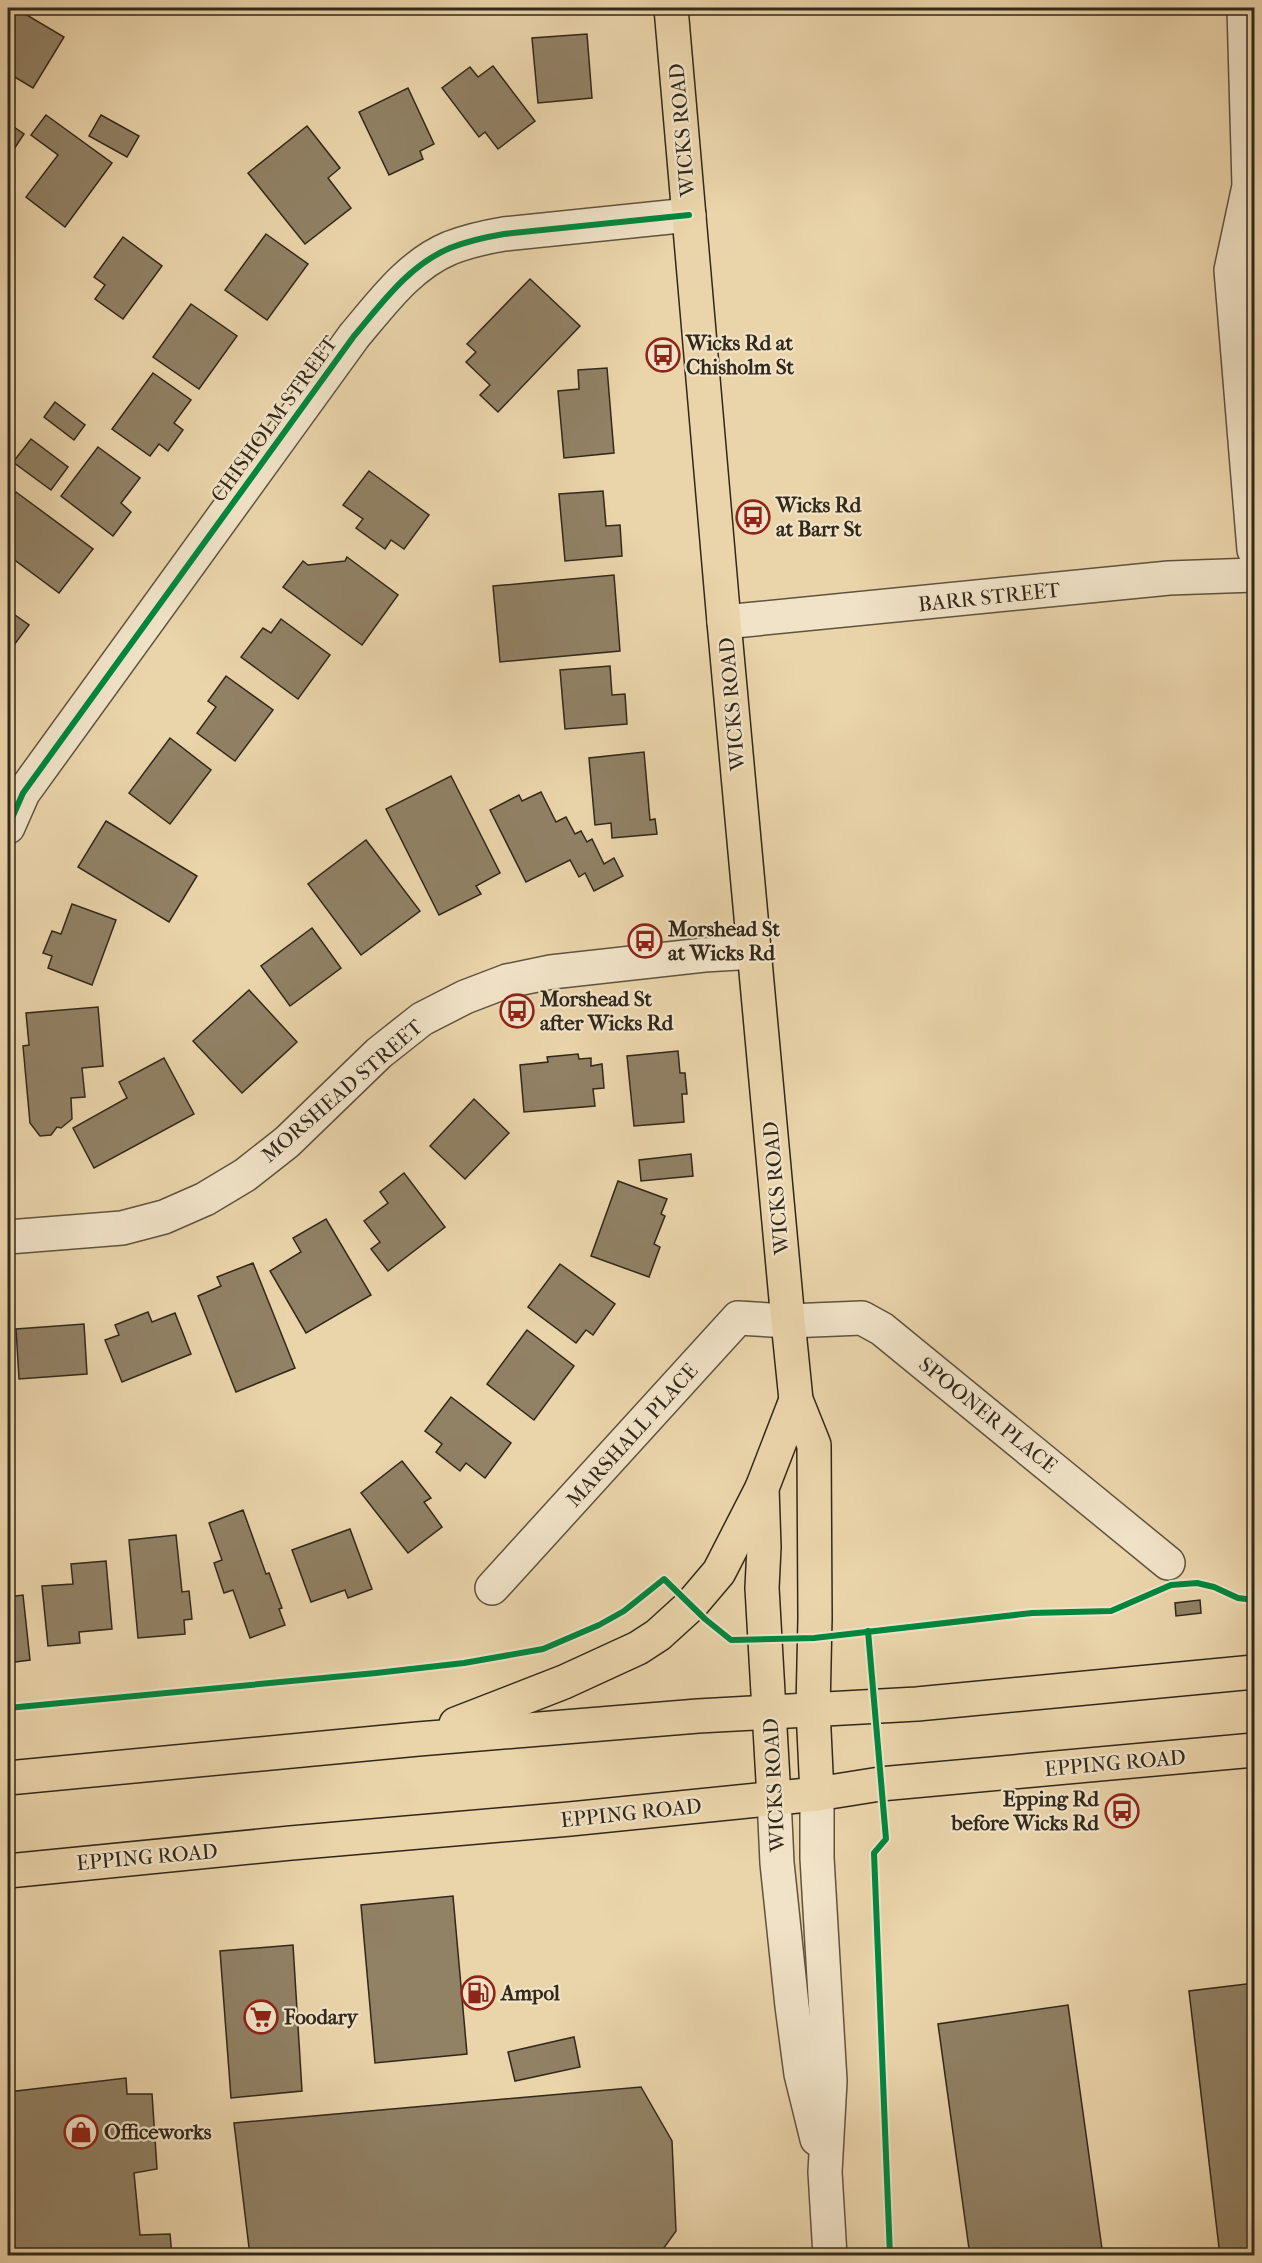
<svg xmlns="http://www.w3.org/2000/svg" width="1262" height="2263" viewBox="0 0 1262 2263" font-family="'IM FELL French Canon',serif">
<style>
.building{fill:#918165;stroke:#31281a;stroke-width:1.5}
.lines{fill:none;stroke-linecap:round;stroke-linejoin:round}
.minor-casing{stroke:#5f533e;stroke-width:36}
.major-casing{stroke:#31281a;stroke-width:36}
.minor{stroke:#f1e3c8;stroke-width:33}
.major{stroke:#ead4aa;stroke-width:33}
.cycleway-casing{stroke:#f1e3c8;stroke-width:10}
.cycleway{stroke:#00873e;stroke-width:6}
.labels{text-anchor:middle;dominant-baseline:central;stroke-width:4.5;stroke-linejoin:round;paint-order:stroke}
.street-label{font-size:21px;fill:#31281a;stroke:#f1e3c8}
.poi-label{font-size:21px;font-weight:bold;fill:#31281a;stroke:#f1e3c8;text-anchor:start}
</style>
<rect width="100%" height="100%" fill="#ead4aa"/>
<filter id="stains"><feTurbulence type="fractalNoise" baseFrequency=".00333" numOctaves="4"/><feColorMatrix values="0 0 0 0 .2 0 0 0 0 .09 0 0 0 0 .02 0 0 0 .5 -.17"/></filter>
<radialGradient id="worn" r=".72"><stop offset=".6" stop-color="#630" stop-opacity="0"/><stop offset="1" stop-color="#630" stop-opacity=".3"/></radialGradient>
<g class="building">
<path d="M8,8H15L64,37L33,88L8,73Z"/>
<path d="M587,34L592,98L538,103L532,38Z"/>
<path d="M493,66L535,121L498,149L485,132L479,137L442,88L470,67L478,77Z"/>
<path d="M408,88L434,144L420,151L423,159L389,175L359,112Z"/>
<path d="M46,115L112,163L65,227L26,197L58,155L31,135Z"/>
<path d="M101,115L139,136L127,157L89,136Z"/>
<path d="M8,123L24,134L8,158Z"/>
<path d="M307,126L340,168L328,178L351,208L305,244L248,173Z"/>
<path d="M266,234L308,264L267,320L225,290Z"/>
<path d="M123,237L162,266L123,319L95,299L105,285L94,277Z"/>
<path d="M530,279L580,326L498,412L480,395L490,385L466,362L476,352L467,344Z"/>
<path d="M191,304L237,336L199,389L153,357Z"/>
<path d="M607,368L614,453L564,458L558,391L579,389L578,370Z"/>
<path d="M153,373L191,400L174,423L183,430L168,451L159,444L150,456L112,429Z"/>
<path d="M55,402L85,425L74,440L44,417Z"/>
<path d="M31,439L68,467L51,490L13,462Z"/>
<path d="M98,447L140,478L121,503L131,512L113,536L61,496Z"/>
<path d="M369,471L429,515L404,549L391,540L385,549L356,528L363,519L343,505Z"/>
<path d="M603,491L606,526L620,525L622,556L565,561L559,494Z"/>
<path d="M16,492L93,549L59,593L8,555V503Z"/>
<path d="M347,557L398,595L362,645L283,587L303,561L308,565L345,561Z"/>
<path d="M614,575L620,651L500,662L493,586Z"/>
<path d="M8,610L29,625L8,653Z"/>
<path d="M281,619L330,655L298,699L241,657L263,628L271,633Z"/>
<path d="M610,666L612,695L625,694L627,724L565,729L560,670Z"/>
<path d="M226,676L273,710L235,761L197,733L216,707L208,701Z"/>
<path d="M170,738L211,770L170,824L129,793Z"/>
<path d="M644,752L650,820L655,819L657,834L612,838L611,823L595,825L589,758Z"/>
<path d="M451,776L500,873L476,886L481,894L439,915L386,809Z"/>
<path d="M541,792L556,822L566,817L575,834L581,831L587,842L592,839L604,864L614,858L623,876L594,891L585,873L579,877L570,860L526,882L490,810L519,795L522,801Z"/>
<path d="M106,821L197,876L169,922L78,867Z"/>
<path d="M366,840L420,911L361,955L308,884Z"/>
<path d="M72,904L116,920L92,985L48,968L52,956L43,953L52,931L61,934Z"/>
<path d="M312,928L341,968L290,1006L261,966Z"/>
<path d="M249,990L297,1042L242,1093L193,1041Z"/>
<path d="M98,1007L103,1066L82,1068L85,1097L71,1098L72,1119L61,1128L57,1127L51,1135L40,1136L30,1123L23,1046L29,1045L26,1013Z"/>
<path d="M678,1051L680,1073H685L687,1094H682L684,1122L634,1126L627,1056Z"/>
<path d="M578,1054L579,1059L591,1058V1066L602,1064L604,1088L593,1089L595,1106L524,1112L520,1065L548,1062L547,1057Z"/>
<path d="M164,1058L194,1114L94,1168L73,1128L127,1098L119,1082Z"/>
<path d="M474,1099L509,1133L465,1179L430,1146Z"/>
<path d="M691,1154L693,1176L641,1181L639,1160Z"/>
<path d="M404,1173L445,1227L388,1271L371,1249L380,1242L364,1221L388,1203L380,1192Z"/>
<path d="M618,1181L667,1199L661,1214L665,1216L654,1244L660,1247L649,1277L591,1256Z"/>
<path d="M326,1219L371,1295L306,1333L270,1271L301,1252L293,1238Z"/>
<path d="M253,1263L295,1368L236,1392L198,1296L221,1286L217,1277Z"/>
<path d="M560,1264L615,1304L593,1335L586,1330L576,1343L528,1307Z"/>
<path d="M148,1312L152,1322L175,1313L191,1354L122,1382L105,1340L119,1335L115,1325Z"/>
<path d="M84,1324L87,1374L19,1379L16,1329Z"/>
<path d="M527,1330L574,1366L534,1420L487,1384Z"/>
<path d="M451,1397L511,1443L485,1478L466,1463L460,1471L436,1452L442,1444L425,1431Z"/>
<path d="M402,1461L431,1498L424,1502L442,1527L408,1553L361,1493Z"/>
<path d="M243,1510L266,1574L269,1573L282,1608L279,1609L285,1625L250,1638L233,1590L224,1593L214,1563L222,1560L209,1523Z"/>
<path d="M350,1529L372,1589L348,1598L345,1590L311,1602L292,1550Z"/>
<path d="M176,1535L182,1592L189,1591L192,1619L184,1620L185,1634L138,1638L129,1540Z"/>
<path d="M106,1561L112,1629L79,1632L80,1643L48,1646L42,1586L73,1584L71,1564Z"/>
<path d="M23,1595L30,1660L8,1663V1597Z"/>
<path d="M1200,1600L1201,1613L1176,1616L1175,1603Z"/>
<path d="M453,1896L467,2054L375,2063L361,1905Z"/>
<path d="M293,1945L302,2091L231,2098L220,1951Z"/>
<path d="M1254,1983V2256H1220L1189,1991Z"/>
<path d="M1068,2005L1103,2256H970L938,2024Z"/>
<path d="M574,2037L580,2067L515,2081L508,2052Z"/>
<path d="M126,2078L127,2094H152L157,2169L134,2173L140,2235L170,2234L172,2256H8V2092Z"/>
<path d="M641,2087L672,2141L676,2231L658,2256H250L234,2123Z"/>
</g>
<g class="lines">
<defs>
<g id="minor">
<path d="M1244,8L1249,186L1231,270L1254,550"/>
<path d="M724,622L1169,578L1254,575"/>
<path d="M8,827L23,793L354,336C382,303 409,265 450,248C468,241 486,237 504,234L689,215"/>
<path d="M8,1237L122,1228L164,1217L205,1199L245,1175L287,1142L379,1053L422,1019L465,997L507,981L551,972L704,955L755,952"/>
<path d="M492,1588L738,1318L788,1321L862,1318L882,1329L1168,1563"/>
<path d="M817,1794V1858L830,2081L825,2172L830,2256"/>
<path d="M774,1798L777,1863L792,2006L801,2074L817,2139"/>
</g>
<g id="major">
<path d="M671,8L724,622L788,1321L796,1400L814,1445L815,1618L813,1709L817,1794"/>
<path d="M456,1724L564,1682L638,1648L658,1635L691,1605L719,1572L762,1488"/>
<path d="M8,1778L418,1739L698,1716L917,1704L1254,1672"/>
<path d="M774,1798L762,1588L764,1547L762,1488L796,1400"/>
<path d="M8,1871L291,1843L570,1819L817,1794L880,1784L1254,1750"/>
</g>
</defs>
<use href="#minor" class="minor-casing"/>
<use href="#major" class="major-casing"/>
<use href="#minor" class="minor"/>
<use href="#major" class="major"/>
<defs>
<g id="cycleway">
<path d="M8,827L23,793L354,336C382,303 409,265 450,248C468,241 486,237 504,234L689,215"/>
<path d="M868,1631L886,1839L874,1853L890,2256"/>
<path d="M8,1708L376,1673L464,1663L543,1649L599,1625L624,1611L664,1579L705,1619L731,1640L814,1638L1032,1613L1111,1611L1171,1585L1197,1583L1214,1587L1238,1598L1254,1600"/>
</g>
</defs>
<use href="#cycleway" class="cycleway-casing"/>
<use href="#cycleway" class="cycleway"/>
</g>
<defs>
<symbol id="bus-ring" viewBox="-11 -11 22 22"><circle r="9.5" fill="#f1e3c8" stroke="#8f2418" stroke-width="1.5"/><path d="M-5-6H5V4H4V6H2V4H-2V6H-4V4H-5ZM-3.5-4V0h7V-4ZM-3.5 1.2v1.5H-2V1.2ZM2 1.2v1.5H3.5V1.2Z" fill="#8f2418"/></symbol>
<symbol id="fuel-ring" viewBox="-11 -11 22 22"><circle r="9.5" fill="#f1e3c8" stroke="#8f2418" stroke-width="1.5"/><path d="M-5.5-6h7V0h2V4h1.3V-2.5L3-4.5l.8-.8L6-3V5H2.5V1h-1V6h-7ZM-4.2-4.7v3.2H.2V-4.7Z" fill="#8f2418"/></symbol>
<symbol id="supermarket-ring" viewBox="-11 -11 22 22"><circle r="9.5" fill="#f1e3c8" stroke="#8f2418" stroke-width="1.5"/><path d="M-6-5.5h2.5l.6 2H6L4.5 2H-2.5L-4.4-4H-6ZM-1.5 3.2a1.3 1.3 0 1 0 .1 0ZM3 3.2a1.3 1.3 0 1 0 .1 0Z" fill="#8f2418"/></symbol>
<symbol id="shop-ring" viewBox="-11 -11 22 22"><circle r="9.5" fill="#f1e3c8" stroke="#8f2418" stroke-width="1.5"/><path d="M-5-2.5h2.3a2.7 3.5 0 0 1 5.4 0H5L5.5 6h-11ZM-1.5-2.5h3a1.5 2.3 0 0 0-3 0Z" fill="#8f2418"/></symbol>
</defs>
<g fill-rule="evenodd">
<use href="#bus-ring" x="644" y="336" width="38" height="38"/>
<use href="#bus-ring" x="734" y="498" width="38" height="38"/>
<use href="#bus-ring" x="626" y="922" width="38" height="38"/>
<use href="#bus-ring" x="498" y="992" width="38" height="38"/>
<use href="#bus-ring" x="1103" y="1792" width="38" height="38"/>
<use href="#fuel-ring" x="459" y="1974" width="38" height="38"/>
<use href="#supermarket-ring" x="242" y="1998" width="38" height="38"/>
<use href="#shop-ring" x="62" y="2113" width="38" height="38"/>
</g>
<g class="labels">
<g class="street-label">
<text transform="translate(682 130) rotate(-95)">WICKS ROAD</text>
<text transform="translate(274 419) rotate(-54)">CHISHOLM STREET</text>
<text transform="translate(989 597) rotate(-6)">BARR STREET</text>
<text transform="translate(732 704) rotate(-95)">WICKS ROAD</text>
<text transform="translate(342 1091) rotate(-41)">MORSHEAD STREET</text>
<text transform="translate(776 1188) rotate(-95)">WICKS ROAD</text>
<text transform="translate(988 1415) rotate(39)">SPOONER PLACE</text>
<text transform="translate(632 1435) rotate(-48)">MARSHALL PLACE</text>
<text transform="translate(1115 1763) rotate(-5)">EPPING ROAD</text>
<text transform="translate(774 1785) rotate(-93)">WICKS ROAD</text>
<text transform="translate(631 1813) rotate(-6)">EPPING ROAD</text>
<text transform="translate(147 1857) rotate(-5)">EPPING ROAD</text>
</g>
<g class="poi-label">
<text x="686" y="343">Wicks Rd at<tspan x="686" dy="24">Chisholm St</tspan></text>
<text x="776" y="505">Wicks Rd<tspan x="776" dy="24">at Barr St</tspan></text>
<text x="668" y="929">Morshead St<tspan x="668" dy="24">at Wicks Rd</tspan></text>
<text x="540" y="999">Morshead St<tspan x="540" dy="24">after Wicks Rd</tspan></text>
<text x="1099" y="1799" text-anchor="end">Epping Rd<tspan x="1099" dy="24">before Wicks Rd</tspan></text>
<text x="501" y="1993">Ampol</text>
<text x="284" y="2017">Foodary</text>
<text x="104" y="2132">Officeworks</text>
</g>
</g>
<rect width="1262" height="2263" fill="none" stroke="#ead4aa" stroke-width="30"/>
<rect x="9" y="9" width="1244" height="2245" fill="none" stroke="#31281a" stroke-width="3"/>
<rect x="15" y="15" width="1232" height="2233" fill="none" stroke="#31281a" stroke-width="1.5"/>
<rect width="100%" height="100%" filter="url(#stains)"/>
<rect width="100%" height="100%" fill="url(#worn)"/>
</svg>
